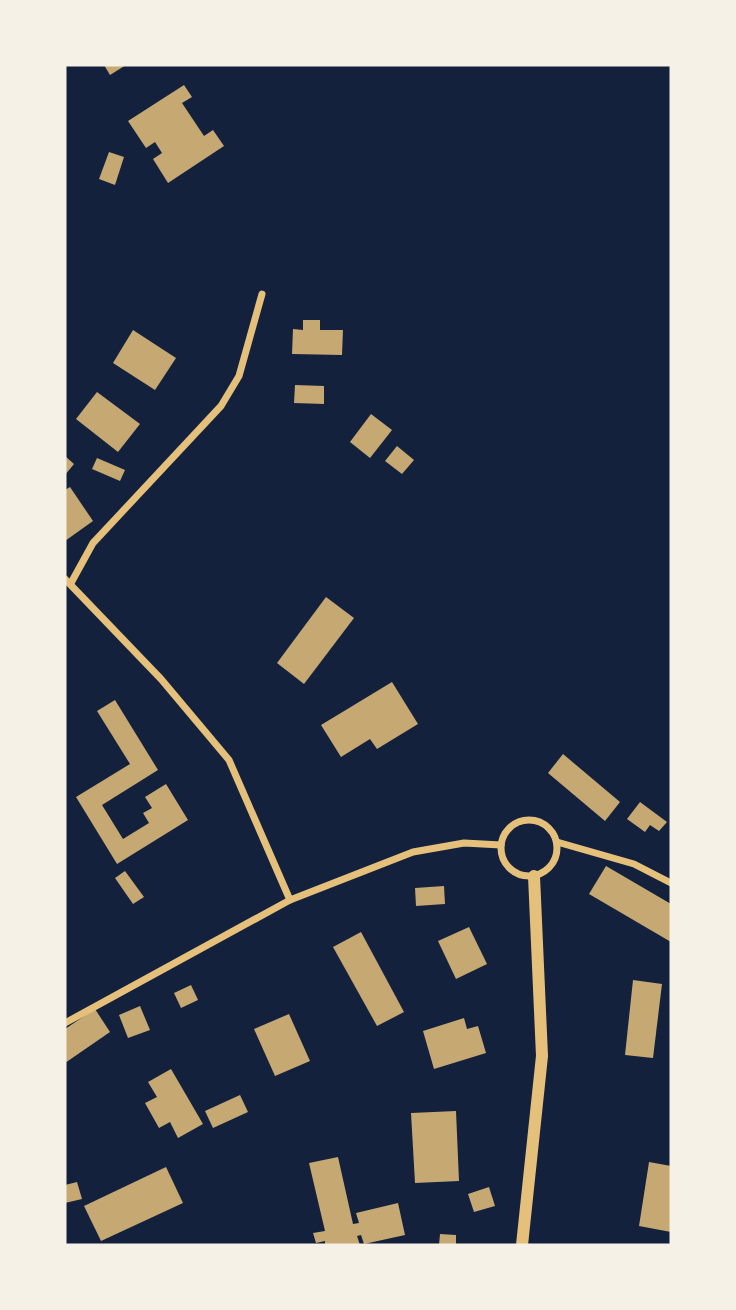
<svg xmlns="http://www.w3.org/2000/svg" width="736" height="1310" viewBox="0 0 736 1310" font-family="'Alegreya Sans',sans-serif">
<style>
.building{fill:#c6a872}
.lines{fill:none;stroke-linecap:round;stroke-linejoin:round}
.minor{stroke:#e5c07b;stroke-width:7}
.tertiary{stroke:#e5c07b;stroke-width:12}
</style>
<rect width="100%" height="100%" fill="#14213d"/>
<g class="building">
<path d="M104,65H126L110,75Z"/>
<path d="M184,85L192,97L182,103L204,136L213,130L224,146L168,183L153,159L162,153L155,142L146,148L128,121Z"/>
<path d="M109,152L124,157L115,185L99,179Z"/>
<path d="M303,320H320V330H343L342,355L292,354L293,329L303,330Z"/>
<path d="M133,330L176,358L155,390L113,363Z"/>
<path d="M295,385L324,386V404L294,403Z"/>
<path d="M97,392L140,424L118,452L76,419Z"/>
<path d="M371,414L392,430L370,458L350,442Z"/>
<path d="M397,446L414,460L402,474L385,461Z"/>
<path d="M65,456L74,464L65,475Z"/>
<path d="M97,458L125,470L120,481L92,469Z"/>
<path d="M70,487L93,521L65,541V490Z"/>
<path d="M326,597L354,618L304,684L277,663Z"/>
<path d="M392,682L418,724L377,749L370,739L341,757L321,725Z"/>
<path d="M115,700L158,770L102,805L123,839L149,823L143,813L152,808L145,797L166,784L188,820L117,864L76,797L130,764L97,711Z"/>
<path d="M563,754L620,802L605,821L548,773Z"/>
<path d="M640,802L667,822L659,831L650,825L645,832L627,819Z"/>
<path d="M606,866L671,904V942L589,894Z"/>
<path d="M125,871L144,897L133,904L115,878Z"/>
<path d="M444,886L445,904L416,906L415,888Z"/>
<path d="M469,927L487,964L456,979L438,941Z"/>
<path d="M361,932L404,1012L377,1026L333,947Z"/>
<path d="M633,980L662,984L653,1058L625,1055Z"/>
<path d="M191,985L198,1000L181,1008L174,993Z"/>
<path d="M140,1006L150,1030L128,1038L119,1015Z"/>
<path d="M95,1009L110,1032L65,1063V1029Z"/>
<path d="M289,1014L310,1061L275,1076L254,1029Z"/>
<path d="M464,1018L467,1029L478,1026L486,1053L434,1069L423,1031Z"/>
<path d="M171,1069L203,1124L178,1138L170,1122L159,1128L145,1103L157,1097L148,1082Z"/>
<path d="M240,1095L248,1112L213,1128L205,1111Z"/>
<path d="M456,1111L459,1181L415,1183L411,1113Z"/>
<path d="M338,1157L353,1224L359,1223L356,1213L398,1203L405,1235L364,1244L361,1235L357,1236L360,1245H325V1241L316,1243L313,1233L325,1231L309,1163Z"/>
<path d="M649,1162L671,1166V1232L639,1226Z"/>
<path d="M166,1167L183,1203L101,1241L84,1206Z"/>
<path d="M77,1182L82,1199L65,1203V1185Z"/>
<path d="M489,1187L495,1206L474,1212L468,1194Z"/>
<path d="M440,1234L456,1235V1245H439Z"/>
</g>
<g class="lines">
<g class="minor">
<path d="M65,579L161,679L229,760L290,900"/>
<path d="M71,583L93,543L221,406L239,376L262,294"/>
<circle cx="529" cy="848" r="28"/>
<path d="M557,842L634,864L671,883"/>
<path d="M65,1023L290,900L413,852L464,843L501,845"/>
</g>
<path class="tertiary" d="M522,1245L542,1056L534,876"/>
</g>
<rect width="736" height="1310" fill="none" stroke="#f6f1e7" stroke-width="133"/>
</svg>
